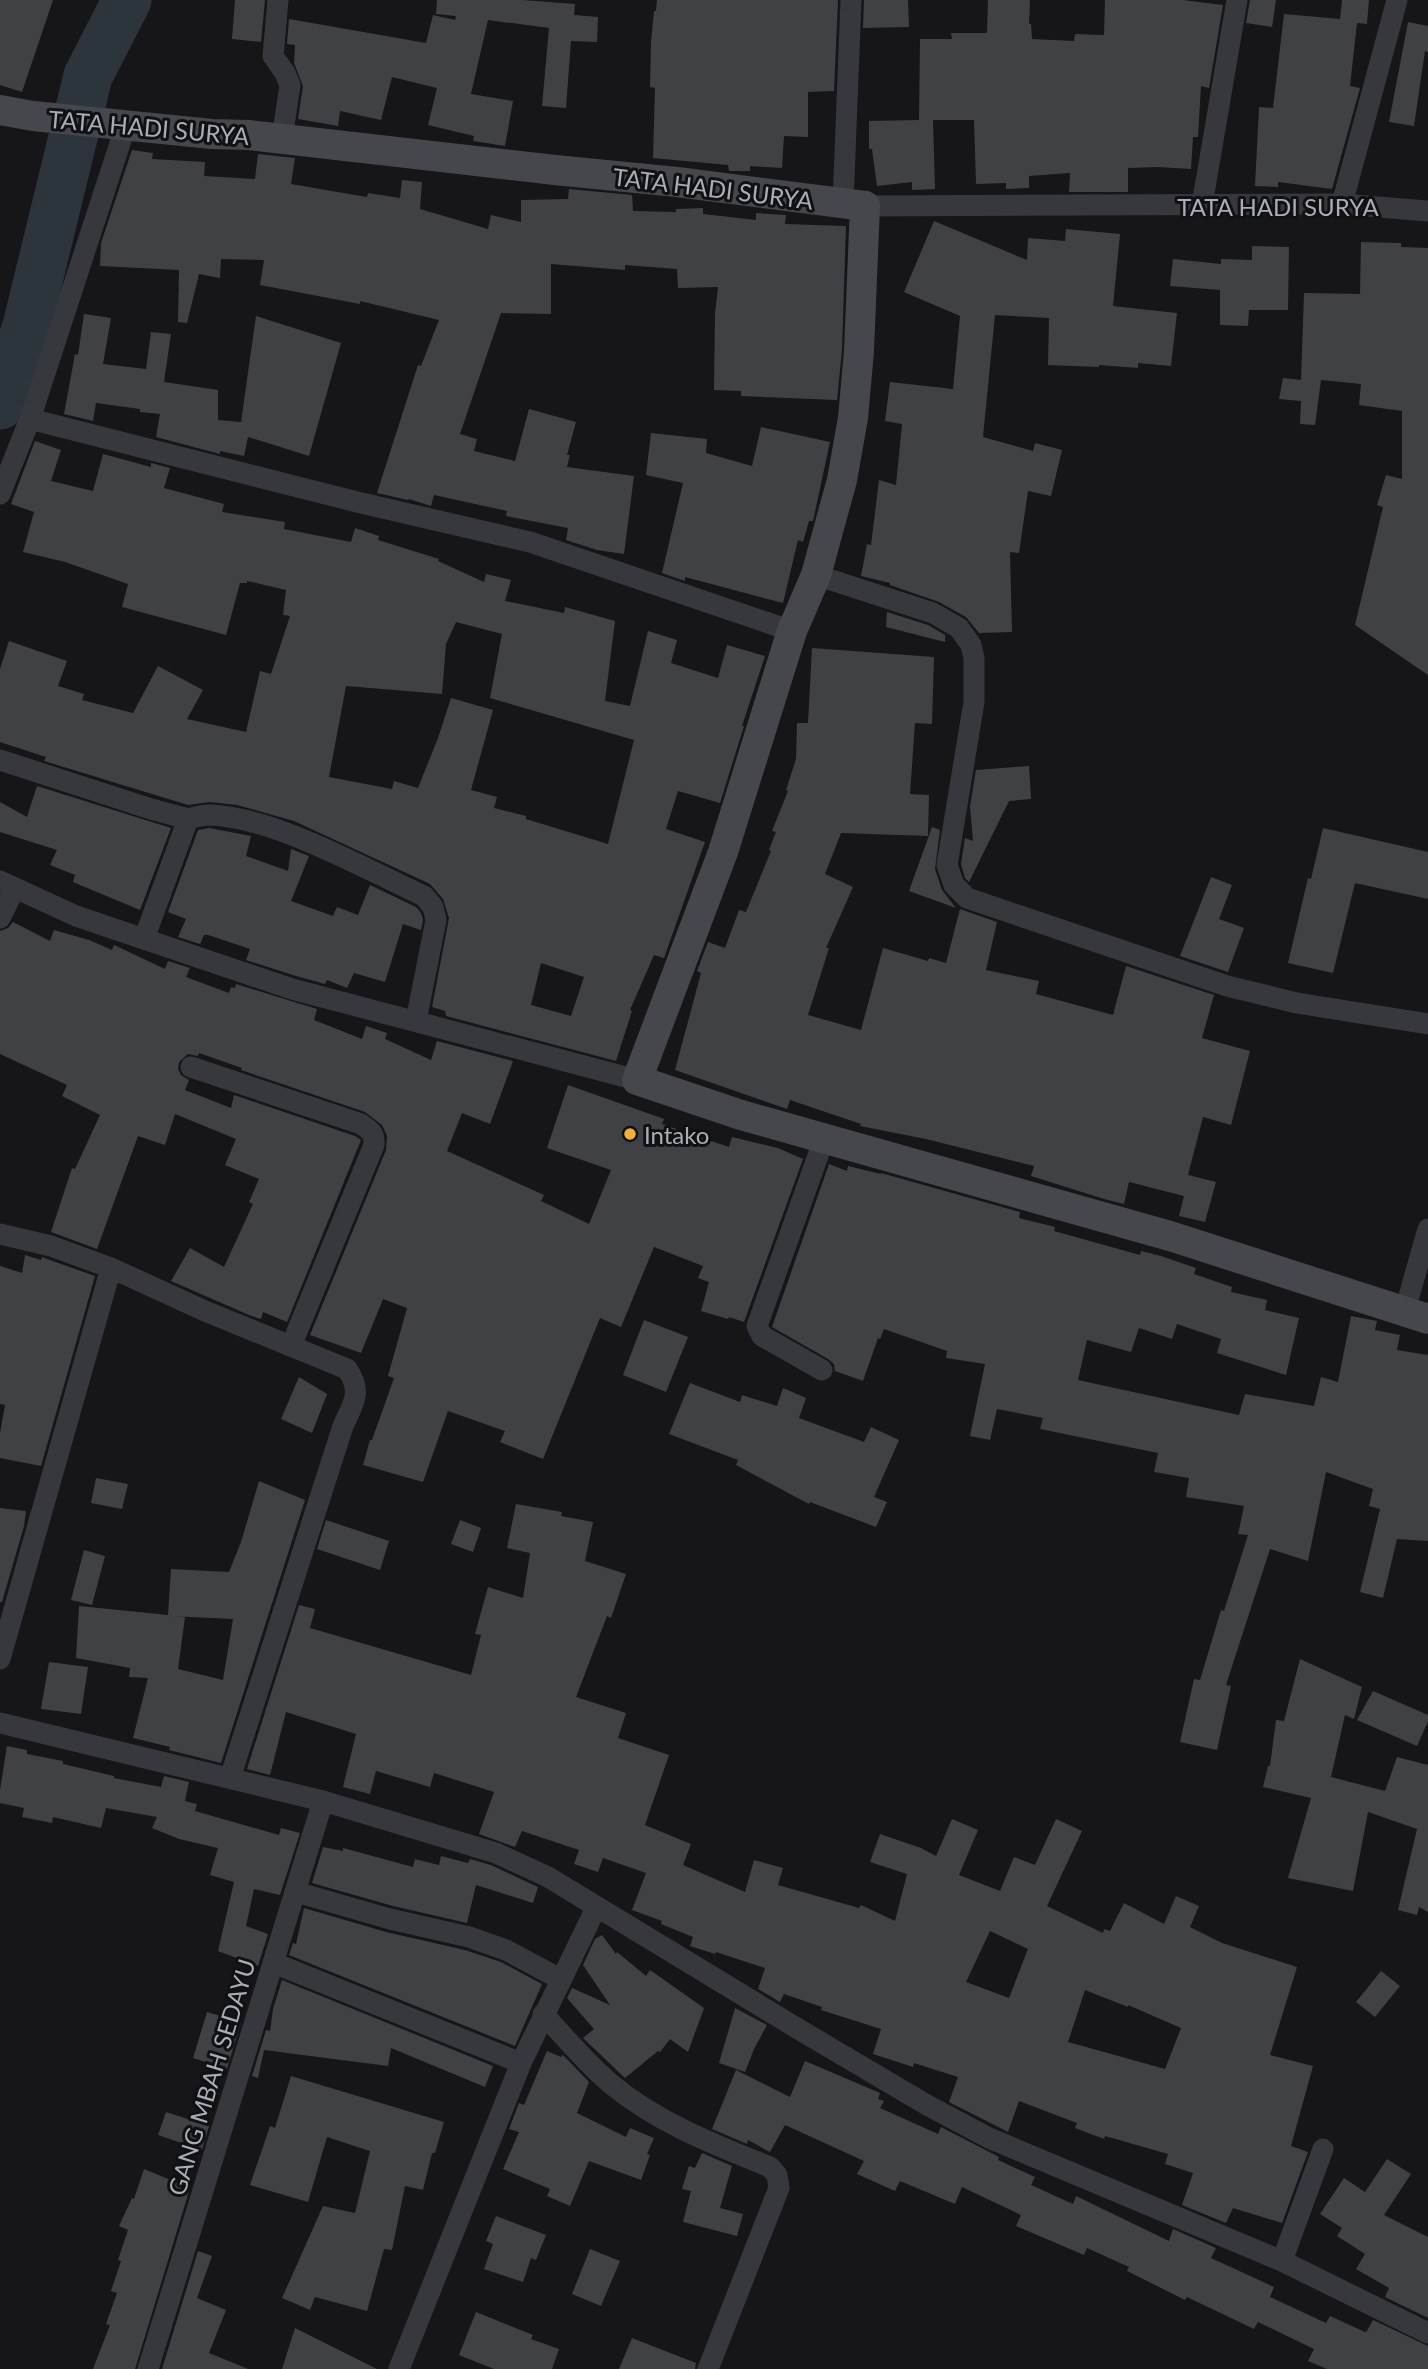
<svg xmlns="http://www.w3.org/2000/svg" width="1428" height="2369" viewBox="0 0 1428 2369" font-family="Lato,sans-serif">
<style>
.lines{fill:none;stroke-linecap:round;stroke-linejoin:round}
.river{stroke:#2c353c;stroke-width:49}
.building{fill:#404145;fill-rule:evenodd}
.street{stroke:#37383d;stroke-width:21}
.secondary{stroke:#45474d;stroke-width:30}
.poi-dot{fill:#f2b134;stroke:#111113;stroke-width:2.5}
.labels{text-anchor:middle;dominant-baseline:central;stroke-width:6;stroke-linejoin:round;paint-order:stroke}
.street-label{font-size:24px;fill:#a8adb8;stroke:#111113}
.poi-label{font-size:24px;fill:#a8adb8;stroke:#111113;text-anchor:start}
</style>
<rect width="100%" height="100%" fill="#161618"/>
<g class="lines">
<path class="river" d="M0,405L27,326L88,76L127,0"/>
</g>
<g class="building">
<path d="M0,0H53L22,92L0,85Z"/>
<path d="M235,0H265L261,42L232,39Z"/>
<path d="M437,0H522L575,4L574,15L598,17L597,42L571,41L566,108L542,106L549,28L488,20L471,94L513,101L505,146L473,141L474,136L428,125L437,88L392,77L381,120L340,111L338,126L298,119L303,86L294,63L295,45L287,44L289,19L426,43L433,15L455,20L456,16L436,14Z"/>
<path d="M657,0H838L834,91L808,92V137L784,136L782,168L750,166V171H729L728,165L653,158L655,88L650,87L651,42L654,11H656Z"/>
<path d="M864,0H908L909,27L863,28Z"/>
<path d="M988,0H1030L1029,24H1031L1032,39L1074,41L1075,34L1104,35L1105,0H1183L1223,5L1209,88L1201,86L1198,137H1193L1191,169L1158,167L1128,168V192H1069L1070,173L1029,176V188L1006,189V183L976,184L974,120H933L935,189L912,190V182L877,186L872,149H869V121L919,120L920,39H952L951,33H987Z"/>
<path d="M1250,0H1276L1272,27L1246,23Z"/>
<path d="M1342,0H1369L1367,24L1357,23L1350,86L1360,88L1332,189L1278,182V187L1255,186L1259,107L1273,108L1284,14L1340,19Z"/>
<path d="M1408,22L1428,26V52L1425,51L1414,126L1389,122Z"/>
<path d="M132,150L153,153L152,159L205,162L204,176L255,179L258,154L295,158L291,184L367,197L368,193L400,198L402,180L422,182L420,209L488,229L491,215L521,222V200L568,199L569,189L632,195L633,211L676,212V209L703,208V214L756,220V213L786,215L785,224L846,226L842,350L837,400L741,396V391L714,390L715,314L718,287L678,288L677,269L625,265V270L551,264V314L501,313L460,434L477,439L474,451L515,461L529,409L576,422L567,455H570L567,467L634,476L624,554L597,550L566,540L568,528L506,516L507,511L434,495L431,506L409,499L408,500L377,493L418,365L421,366L439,320L360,301V304L260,285L264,260L221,259L220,278L199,274L187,323L178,322L179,270L100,266L101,243Z"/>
<path d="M934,221L1027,260L1028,238L1065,241L1066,229L1120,234L1113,306L1177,313L1171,366L1138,363V368L1099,365V367L1048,365L1049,318L995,315L983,437L1033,451L1035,443L1062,450L1051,496L1028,491L1019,553L1010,552L1012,632L979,633L966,617L939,602L890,585V583L861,576L867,544L871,545L879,480L896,485L902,424L885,421L890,382L953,389L960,316L904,292Z"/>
<path d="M1361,242L1401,243V247L1428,248V675L1355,625L1383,507L1377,505L1386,475L1402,479V411L1359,405L1361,384L1321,380L1315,425L1300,424L1301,401L1279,399L1283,378L1301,380L1304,293L1360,294Z"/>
<path d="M1252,246L1289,247L1288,310H1249L1248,326L1220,325V290L1170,286L1173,259L1221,264V259L1252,260Z"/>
<path d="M84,314L111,318L103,364L146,369L151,332L171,334L164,382L218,390V420L241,422L256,316L341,343L309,456L248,437L244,456L220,451V454L156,437L160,414L140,412V409L96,403L93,421L64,414L75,354L78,355Z"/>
<path d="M761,427L830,442L813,521H809L803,542L798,540L783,603L685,577V581L662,573L683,483L646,475L651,433L707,439L706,453L752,466Z"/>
<path d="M35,441L61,450L51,481L93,491L103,454L151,467V463L170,468L164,488L224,504L222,512L285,522L284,529L351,542L355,528L379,536L378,540L439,559L438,561L484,582L486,574L511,580L505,601L564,613L565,607L615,621L605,701L630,706L648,631L677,640L671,663L718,678L727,645L765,656L742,726H744L720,803L678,791L666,829L705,842L664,958L654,955L630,1010L632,1011L616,1061L446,1016L445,1011L432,1007L449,918L443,899L430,884L294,821L237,805L210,802L188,805L44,761L46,757L0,742V669L9,641L67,661L58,686L84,694L82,700L133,713L158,666L203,690L187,719L246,732L260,671L271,674L290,616L283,615L286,590L247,581V583H240L226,635L122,607L128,584L65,562L23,552L34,512L11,504ZM456,622L502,634L490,698L634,740L608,844L526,819V816L494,808L497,797L471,790L493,710L451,698L438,738L418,788L394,781L392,789L329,777L346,686L442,694L446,644ZM541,963L584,977L571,1016L531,1005Z"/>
<path d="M887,612L928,625L945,635V642L886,627Z"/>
<path d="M812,648L934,657L932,724L915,723L910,794L929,795L928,836L841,833L825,874L853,887L826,948H829L808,1015L861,1030L883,948L928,961L929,958L946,963L960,909L997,922L986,970L1039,981L1036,994L1113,1015L1126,966L1214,995L1202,1038L1250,1051L1231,1125L1203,1117L1188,1175L1216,1182L1205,1222L1179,1216L1184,1196L1129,1182L1124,1204L1104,1199L1031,1176L1034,1166L926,1139L860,1126L861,1124L790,1100L787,1109L675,1070L701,973L697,971L708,942L725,948L739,910L746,912L771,851L769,850L776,832L772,831L788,791L786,790L796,759L797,723H808Z"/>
<path d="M1029,766L1031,799L1009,801L969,882L965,878L961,864L965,838L973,841L970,806L976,770Z"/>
<path d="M37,786L171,828L140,910L73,882L75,875L50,865L57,850L0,832V802L27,817Z"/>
<path d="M932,827L940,830L935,869L942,890L956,908L909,891Z"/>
<path d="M209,828L251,836L246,856L288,871L291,849L309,856L291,901L333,916L337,907L358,915L370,885L416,907L421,913L423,920L421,930L403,924L385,982L354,973L347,988L327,980L325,984L296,976L246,960L250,949L208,935H204L200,944L178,937L186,919L168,912L198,830Z"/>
<path d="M1323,828L1428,852V899L1355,883L1333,973L1288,963L1308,878L1311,879Z"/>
<path d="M1211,877L1232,885L1219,919L1244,928L1228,972L1180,956Z"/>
<path d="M13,922L50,941L54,930L89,940L112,950L114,945L165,969L168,961L190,968L186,977L229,993L231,987L235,988L236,984L317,1009L314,1020L362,1039L366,1026L387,1033L385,1039L431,1060L437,1041L513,1061L490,1124L462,1113L447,1151L544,1195L541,1201L589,1224L611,1170L547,1148L568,1085L664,1119L662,1124L729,1147L732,1137L778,1148L803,1159L744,1322L729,1317L728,1319L701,1311L709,1282L698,1278L703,1266L654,1247L621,1327L600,1318L543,1459L500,1442L505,1431L448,1411L423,1482L363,1465L370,1440H372L394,1378L388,1376L407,1308L383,1299L361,1353L310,1335L386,1150L387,1136L382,1125L365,1112L241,1070L242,1068L199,1053L198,1056L188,1054L179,1062L178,1069L181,1075L189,1080L185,1090L231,1108L234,1095L355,1136L361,1140L287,1322L263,1312L261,1319L249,1315L171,1281L190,1248L224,1267L253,1204L249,1202L259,1179L225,1165L236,1139L175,1114L165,1145L138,1136L97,1249L51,1232L72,1168L75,1169L100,1115L62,1096L67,1085L0,1054V931L8,928Z"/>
<path d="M829,1164L847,1171L848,1166L881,1174V1173L1020,1212L1019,1218L1055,1227L1054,1231L1140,1255L1141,1251L1161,1256L1196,1268L1194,1274L1232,1287L1231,1292L1267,1300L1265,1310L1299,1318L1286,1375L1217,1353L1221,1339L1177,1324L1172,1339L1139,1328L1131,1352L1087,1340L1078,1380L1239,1415L1245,1394L1314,1406L1321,1377L1338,1382L1351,1316L1377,1321L1375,1330L1400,1335L1397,1350L1428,1355V1541L1397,1539L1383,1598L1360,1592L1380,1509L1369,1506L1373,1489L1326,1472L1308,1561L1270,1549L1226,1685L1231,1686L1217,1750L1180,1742L1194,1679L1200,1680L1221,1610L1224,1611L1248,1535L1238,1534L1244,1506L1186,1497L1189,1478L1154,1472L1158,1453L1040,1429L1043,1418L997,1409L990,1440L970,1436L985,1364L946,1358L947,1351L884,1329L880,1339L878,1338L863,1381L835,1371L834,1364L828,1359L772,1327Z"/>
<path d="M25,1255L41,1260L42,1257L47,1259L95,1276L41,1466L0,1458V1433L5,1405L0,1404V1266L22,1273Z"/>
<path d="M644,1320L688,1337L666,1392L623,1375Z"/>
<path d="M299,1377L327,1394L312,1433L281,1419Z"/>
<path d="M690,1383L740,1402L742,1395L777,1406L783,1388L806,1398L799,1418L864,1442L871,1427L899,1440L874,1497L887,1502L876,1527L810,1502L809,1504L736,1465L738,1460L669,1434Z"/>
<path d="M96,1478L128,1484L122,1509L91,1503Z"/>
<path d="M259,1481L305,1500L221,1763L169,1750L170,1747L133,1738L148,1678L129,1677L130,1668L76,1658L79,1606L168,1615L171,1569L229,1572L241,1542ZM169,1616L233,1619L223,1680L178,1669L185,1617Z"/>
<path d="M516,1504L562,1512L561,1516L593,1522L585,1561L626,1574L611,1618L607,1616L576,1697L626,1713L618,1738L669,1755L645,1825L691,1844L683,1865L745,1892L754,1860L783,1868L778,1885L859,1908L861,1905L895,1921L907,1874L870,1862L880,1834L921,1848L936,1856L952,1819L978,1830L959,1875L1000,1891L1014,1857L1035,1865L1056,1819L1082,1831L1047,1906L1103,1933L1104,1929L1110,1931L1124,1903L1164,1924L1176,1896L1199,1906L1190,1927L1222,1943L1297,1967L1270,2055L1313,2066L1291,2146L1308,2152L1282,2223L1233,2208L1226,2223L1182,2205L1193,2173L1165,2164L1168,2154L1105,2136L1104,2139L1075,2128L1077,2123L1019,2101L1008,2132L949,2102L958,2077L914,2063L913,2067L873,2054L881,2029L821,2010L822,2007L784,1994L780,2002L758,1989L765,1968L716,1952L715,1954L690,1946L693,1937L661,1924L662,1921L632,1910L646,1873L603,1858L598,1872L574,1864L579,1850L522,1831L515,1847L479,1834L494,1792L434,1773L430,1787L376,1771L370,1794L343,1787L356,1734L286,1712L270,1775L247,1769L299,1605L315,1609L310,1628L471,1675L481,1635L475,1634L488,1587L523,1598L530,1553L507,1548ZM990,1931L1028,1949L1009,1998L966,1982ZM1085,1990L1128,2007V2005L1181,2028L1165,2069L1068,2042Z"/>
<path d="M0,1508L26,1511L24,1526L2,1602H0Z"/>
<path d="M326,1520L389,1541L380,1570L317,1549Z"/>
<path d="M460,1520L481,1528L473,1552L451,1544Z"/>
<path d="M84,1550L105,1556L92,1605L71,1600Z"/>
<path d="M1300,1659L1362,1687L1354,1719L1345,1715L1331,1777L1385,1791L1397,1757L1428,1765V1912L1419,1907L1417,1915L1398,1910L1417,1829L1368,1812L1353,1891L1288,1878L1311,1798L1263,1787L1268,1766H1270L1276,1720L1284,1721Z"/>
<path d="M49,1662L88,1667L81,1714L41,1709Z"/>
<path d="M1373,1691L1428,1715V1721L1417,1746L1357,1720Z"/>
<path d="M7,1746L27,1750V1754L63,1761V1764L114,1776V1778L161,1787L164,1776L189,1782L185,1801L197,1804L195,1811L279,1835L281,1828L300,1833L280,1895L254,1889L246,1926L268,1934L258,1966L218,1951L234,1882L210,1875L218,1848L179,1839L152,1828L157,1817L106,1808L101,1828L53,1817L52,1823L22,1817L24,1808L0,1803V1790Z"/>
<path d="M323,1847L343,1851V1848L413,1867L415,1859L439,1865L441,1856L468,1863L470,1859L491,1865L538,1887L533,1903L476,1885L467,1923L393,1906L312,1883Z"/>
<path d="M304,1908L386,1932L465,1950L501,1962L542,1984L515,2046L289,1955L293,1943L296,1944Z"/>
<path d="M602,1935L616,1954L617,1952L646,1976L650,1970L704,2008L688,2052L670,2039L660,2052L658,2051L625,2078L583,2038L594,2029L567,1998L572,1988L610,2005L583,1965L595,1939Z"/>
<path d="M1381,1971L1400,1986L1375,2017L1356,2002Z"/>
<path d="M282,1980L493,2066L485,2087L391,2048L388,2066L264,2050L258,2078L252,2076L266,2030L270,2031L273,2009Z"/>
<path d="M735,2008L767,2025L754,2049L745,2072L719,2063Z"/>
<path d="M207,2012L241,2022L227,2069L193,2058Z"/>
<path d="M547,2051L561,2057L563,2055L589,2082L577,2113L626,2137L630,2128L654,2138L647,2154L650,2155L641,2180L589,2161L570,2206L547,2196L550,2189L503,2169L519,2132L509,2129L519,2103L524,2105Z"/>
<path d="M805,2061L880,2093L878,2099L884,2101L880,2108L938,2134L941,2127L999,2157L998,2160L1035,2177L1031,2185L1073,2204L1076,2196L1169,2241L1173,2229L1216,2248L1211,2258L1274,2287L1270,2297L1326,2323L1330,2316L1365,2332L1367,2331L1373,2320L1428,2346V2369H1327L1308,2361L1314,2349L1258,2322L1254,2329L1187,2297L1185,2300L1127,2271L1129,2267L1087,2248L1084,2255L1016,2226L1021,2215L962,2187L955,2204L900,2181L895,2191L857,2174L864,2161L785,2125L770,2152L748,2140L747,2144L712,2129L736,2070L790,2097Z"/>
<path d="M291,2076L444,2122L435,2153H432L423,2190L405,2186L392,2250L384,2249L367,2311L315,2297L310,2310L282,2298L323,2206L355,2213L370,2151L327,2137L308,2202L250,2185L270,2126L275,2128Z"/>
<path d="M166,2112L209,2126L202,2150L158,2135Z"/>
<path d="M702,2153L732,2166L720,2208L743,2214L737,2236L683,2222L691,2191L682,2189L689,2166L695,2168Z"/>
<path d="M1387,2159L1411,2174L1384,2215L1428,2237V2318L1385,2297L1389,2288L1356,2269L1365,2254L1337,2236L1342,2228L1320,2214L1344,2178L1365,2192Z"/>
<path d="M144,2169L190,2188L135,2369H93L110,2325L106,2324L117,2293L111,2291L121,2261L118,2260L128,2230L119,2226L132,2198L134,2199Z"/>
<path d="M496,2216L546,2235L536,2260L531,2258L523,2282L484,2269L493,2244L486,2241Z"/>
<path d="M590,2249L620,2261L601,2306L572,2294Z"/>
<path d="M198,2251L212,2256L197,2298L226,2310L209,2353L248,2369H162Z"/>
<path d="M476,2312L533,2335L531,2339L559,2349L552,2369H494L459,2355Z"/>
<path d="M295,2328L377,2369H282Z"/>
<path d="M632,2338L696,2363L695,2369H619Z"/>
</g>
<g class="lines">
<g class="street">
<path d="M278,0L273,56L285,73L290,85L282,139"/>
<path d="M843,204L851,0"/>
<path d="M1342,204L1397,0"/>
<path d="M1202,205L1237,0"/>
<path d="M865,206L1342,204L1428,211"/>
<path d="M30,419L357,502L530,542L792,631"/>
<path d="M0,494L30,419L126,125"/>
<path d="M816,575L933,613L959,628L971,645L974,658V702L947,865L954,885L967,898L1227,986L1297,1003L1428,1024"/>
<path d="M0,760L151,809L188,819L144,939"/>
<path d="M188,819C195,817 203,815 210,815C274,817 365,869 424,896L433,907L436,920L416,1021"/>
<path d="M0,881L76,916L292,989L637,1080"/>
<path d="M0,918L15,888"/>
<path d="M191,1067L361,1124C370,1130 375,1133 374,1145L291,1346"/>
<path d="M0,1234L51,1246L111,1268L205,1311L347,1369C363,1392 353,1404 343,1426L230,1778"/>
<path d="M1405,1310L1428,1229"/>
<path d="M822,1370L762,1336L757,1326L824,1139"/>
<path d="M0,1659L111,1268"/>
<path d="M0,1723L323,1801L496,1853L548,1877L800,2030L927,2105L989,2138L1282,2261L1428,2333"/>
<path d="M296,1892L390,1919L469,1937L506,1950L560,1979"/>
<path d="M274,1963L521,2063"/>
<path d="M543,2014C565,2037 587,2064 611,2084C658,2123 715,2145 770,2167L777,2175L779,2188L708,2369"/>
<path d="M1282,2261L1323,2149"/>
<path d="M148,2369L323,1801"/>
<path d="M399,2369L521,2063L596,1908"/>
</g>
<path class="secondary" d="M0,110L33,116L212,134L249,135L555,170L677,182L865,206L859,351L853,418L842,480L816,575L792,631L723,852L637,1080L741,1115L1170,1236L1428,1319"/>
</g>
<circle class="poi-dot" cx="630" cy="1134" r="7"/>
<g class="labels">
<g class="street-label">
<text transform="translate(149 127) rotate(5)">TATA HADI SURYA</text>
<text transform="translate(713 188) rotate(7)">TATA HADI SURYA</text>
<text x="1278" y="206">TATA HADI SURYA</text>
<text transform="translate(211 2077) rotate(-73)">GANG MBAH SEDAYU</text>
</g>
<g class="poi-label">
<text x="644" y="1134">Intako</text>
</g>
</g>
</svg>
